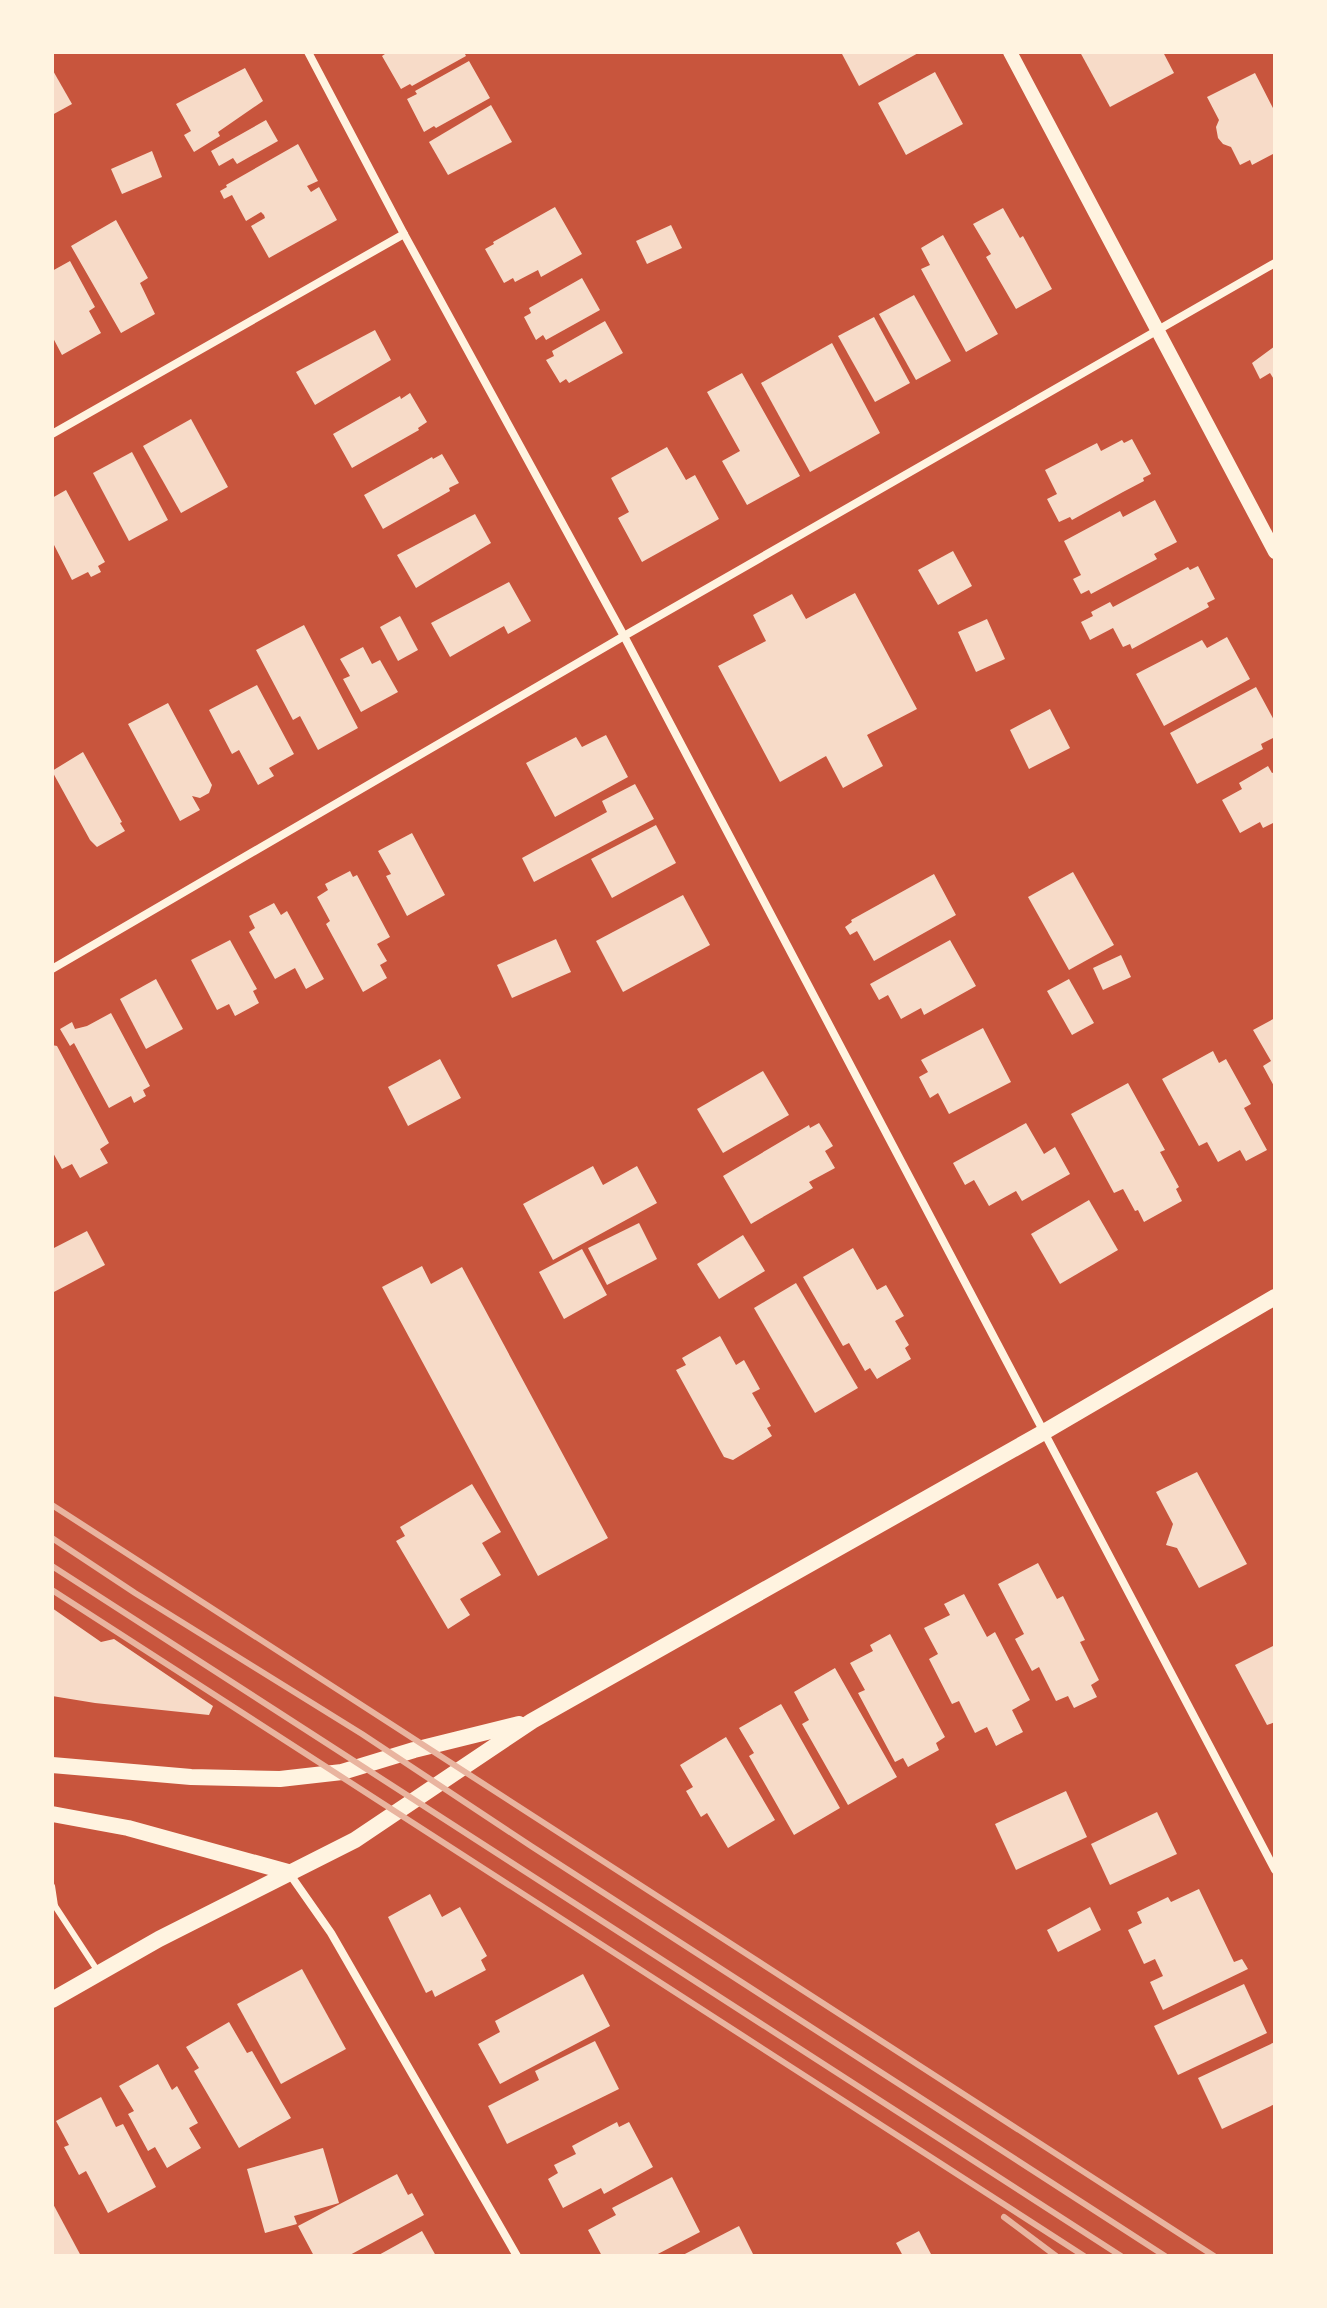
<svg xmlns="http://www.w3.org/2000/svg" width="1327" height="2308" viewBox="0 0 1327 2308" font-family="Spectral,serif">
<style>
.building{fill:#f7dbc8}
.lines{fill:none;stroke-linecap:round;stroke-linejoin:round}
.service{stroke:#fff3e0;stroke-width:6}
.minor{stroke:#fff3e0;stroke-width:8}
.tertiary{stroke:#fff3e0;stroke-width:14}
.secondary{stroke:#fff3e0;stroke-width:16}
.rail{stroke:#e9b49f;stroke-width:6}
</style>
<rect width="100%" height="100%" fill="#c8553d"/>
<g class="building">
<path d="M388,52H464L466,56L412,86L410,84L401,89L382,56Z"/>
<path d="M841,52H920L859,86Z"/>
<path d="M1080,52H1163L1174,73L1110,107Z"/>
<path d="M469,61L490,98L436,128L434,126L424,132L407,99L417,94L415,91Z"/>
<path d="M245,68L263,101L218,132L220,136L194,152L184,135L191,131L176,104Z"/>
<path d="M52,69L72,104L52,115Z"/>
<path d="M935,72L963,124L906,155L878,103Z"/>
<path d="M1255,73L1275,112V153L1252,165L1250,160L1240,165L1231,147L1223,144L1218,138L1216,127L1219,120L1207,97Z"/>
<path d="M491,105L512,142L448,175L429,142Z"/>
<path d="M266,120L278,141L237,164L233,158L219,166L211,151Z"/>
<path d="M298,144L318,181L307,186L311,192L319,187L337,220L269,258L251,226L265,218L264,215L261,212L246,221L232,195L224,199L220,191L227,187L226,185Z"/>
<path d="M152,151L162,177L122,194L111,169Z"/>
<path d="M555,207L582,254L541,277L538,270L515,282L513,278L504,283L485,249L494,244L493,242Z"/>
<path d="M1003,208L1020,238L1023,236L1052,289L1016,309L986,257L991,254L973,224Z"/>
<path d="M116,220L148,278L140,283L155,314L121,333L71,246Z"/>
<path d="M671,225L682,248L647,264L636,241Z"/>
<path d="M943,235L998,334L966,352L921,269L930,265L921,248Z"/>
<path d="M70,261L95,307L89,311L101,333L62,355L52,336V271Z"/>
<path d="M582,278L600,310L546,340L543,335L536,340L524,317L531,313L529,308Z"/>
<path d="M914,295L951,361L916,380L879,314Z"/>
<path d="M874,317L910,383L875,402L838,336Z"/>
<path d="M605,321L623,353L569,383L566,379L560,383L546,360L554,356L552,351Z"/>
<path d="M375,330L391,360L315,405L296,372Z"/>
<path d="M832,343L880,433L810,472L761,383Z"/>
<path d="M1275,346V381L1270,373L1260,379L1252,363Z"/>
<path d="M742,373L800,476L747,505L722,461L740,451L707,392Z"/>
<path d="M410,393L427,422L418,428L419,430L352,468L333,434L400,396L401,399Z"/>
<path d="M191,419L228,487L181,513L143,446Z"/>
<path d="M1132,439L1151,474L1143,478L1144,481L1123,492L1072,520L1070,517L1059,522L1047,499L1057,494L1045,470L1097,443L1101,451L1122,440L1124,443Z"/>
<path d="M667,447L686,480L695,475L719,519L642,562L618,518L629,512L611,478Z"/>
<path d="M132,452L168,520L129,541L93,473Z"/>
<path d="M442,454L459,483L449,488L450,491L383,529L364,495L432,457L433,459Z"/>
<path d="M66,490L105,562L98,566L101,572L91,577L88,572L72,580L52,541V498Z"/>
<path d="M1155,500L1177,542L1154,554L1157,559L1091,594L1089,590L1081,594L1073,579L1081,575L1064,541L1120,511L1123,517Z"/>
<path d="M475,514L491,543L416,588L397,555Z"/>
<path d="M953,551L972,586L938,605L918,570Z"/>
<path d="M1198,566L1215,599L1207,603L1209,607L1132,649L1130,644L1123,647L1113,628L1090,640L1081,622L1093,616L1091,612L1110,602L1113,607L1188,567L1190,570Z"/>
<path d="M509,582L531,621L508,634L504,626L450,657L431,623Z"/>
<path d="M855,593L917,709L867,735L883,766L843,788L826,756L780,782L718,666L766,641L753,615L792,594L806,619Z"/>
<path d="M400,616L418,650L398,661L380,627Z"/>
<path d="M987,619L1005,659L976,672L958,632Z"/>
<path d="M304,625L358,728L318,750L300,716L293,720L256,650Z"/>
<path d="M1227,637L1250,679L1164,726L1136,674L1202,640L1207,648Z"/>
<path d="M363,647L372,664L380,660L398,692L361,712L343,679L350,676L340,659Z"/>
<path d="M257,685L294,754L269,768L274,776L258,785L239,750L232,754L209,710Z"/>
<path d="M1256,687L1275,722V737L1261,744L1263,749L1197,784L1170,733Z"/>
<path d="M168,703L212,785L209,793L200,798L192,796L200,810L180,821L128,724Z"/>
<path d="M1050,709L1070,748L1029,769L1010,730Z"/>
<path d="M606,735L628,777L555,817L526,763L576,737L582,747Z"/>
<path d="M83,752L122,822L120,823L125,831L97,847L90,840L52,771Z"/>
<path d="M1268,766L1272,773L1275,772V822L1263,828L1260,822L1240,833L1222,800L1242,789L1239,783Z"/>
<path d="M635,784L654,819L534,882L522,858L607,812L602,801Z"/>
<path d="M656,825L676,863L612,898L591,859Z"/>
<path d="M412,833L445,895L407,916L386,876L391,874L378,851Z"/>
<path d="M350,871L353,877L357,875L390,937L377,944L387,961L380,965L387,978L363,992L326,924L330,921L317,897L328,890L325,884Z"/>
<path d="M1073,872L1114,945L1069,970L1028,897Z"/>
<path d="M934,874L956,915L874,961L857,931L850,935L845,927L852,922L851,920Z"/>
<path d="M683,895L710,945L623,992L596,941Z"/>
<path d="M274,903L281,915L287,911L324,979L306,989L295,968L275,979L249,932L255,928L249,916Z"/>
<path d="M556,939L571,972L512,998L497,965Z"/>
<path d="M230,940L257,989L253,991L259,1003L235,1016L229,1004L217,1010L191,960Z"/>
<path d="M950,940L976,986L924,1015L921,1008L901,1019L888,995L879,1000L870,984Z"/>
<path d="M1121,955L1131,977L1103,990L1093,968Z"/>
<path d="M156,979L183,1029L146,1049L120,999Z"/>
<path d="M1069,979L1094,1023L1072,1035L1047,991Z"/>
<path d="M111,1013L150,1086L143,1090L146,1096L134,1103L131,1096L109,1108L74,1043L70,1046L60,1029L72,1022L75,1029L87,1026Z"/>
<path d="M1275,1018V1088L1263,1066L1271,1061L1253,1030Z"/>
<path d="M983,1028L1011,1082L949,1114L938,1093L930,1098L919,1077L928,1072L921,1060Z"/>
<path d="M52,1045L57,1046L109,1143L100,1149L108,1163L80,1178L72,1164L62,1169L52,1151Z"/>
<path d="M1213,1051L1219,1063L1226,1059L1251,1104L1244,1108L1267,1150L1246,1161L1240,1150L1218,1162L1207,1142L1199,1146L1162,1079Z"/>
<path d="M440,1059L461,1098L408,1126L388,1087Z"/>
<path d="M763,1071L789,1115L723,1153L697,1109Z"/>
<path d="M1128,1083L1165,1150L1160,1152L1179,1187L1176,1189L1182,1201L1144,1222L1138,1210L1135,1211L1123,1189L1114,1193L1071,1114Z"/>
<path d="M819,1123L833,1146L825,1151L835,1168L809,1182L813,1188L751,1224L723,1176L809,1125L810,1128Z"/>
<path d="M1026,1123L1044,1154L1055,1147L1070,1174L1022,1201L1016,1191L989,1206L974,1180L965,1185L953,1163Z"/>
<path d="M593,1166L603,1185L637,1166L657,1203L553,1260L523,1204Z"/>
<path d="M1089,1200L1118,1250L1060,1284L1031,1234Z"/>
<path d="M639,1223L657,1259L607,1285L588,1248Z"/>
<path d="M87,1231L105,1265L52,1293V1249Z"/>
<path d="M743,1235L765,1271L719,1299L697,1264Z"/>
<path d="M853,1248L877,1290L886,1285L904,1316L895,1321L909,1345L905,1348L911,1359L877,1379L870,1368L865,1371L849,1343L843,1346L803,1277Z"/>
<path d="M582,1249L607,1295L564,1319L539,1272Z"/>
<path d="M422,1266L431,1284L462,1267L608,1538L538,1576L382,1287Z"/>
<path d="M796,1283L858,1388L815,1413L754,1308Z"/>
<path d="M720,1336L736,1365L744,1360L760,1389L752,1393L771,1426L767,1428L772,1436L733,1460L724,1457L676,1370L686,1365L682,1358Z"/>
<path d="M1197,1472L1247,1564L1199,1588L1177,1548L1166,1545L1173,1524L1156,1492Z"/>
<path d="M472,1484L501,1532L482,1543L501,1575L460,1599L470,1615L448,1629L396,1541L405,1536L400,1527Z"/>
<path d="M1038,1563L1057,1599L1063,1596L1085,1640L1080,1642L1099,1680L1091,1685L1097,1697L1074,1708L1068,1696L1056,1701L1039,1667L1032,1671L1015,1639L1024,1634L998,1584Z"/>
<path d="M964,1594L987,1637L995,1632L1030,1700L1012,1710L1023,1732L996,1746L987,1727L975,1733L959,1701L952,1704L929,1659L938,1654L924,1628L950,1615L944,1604Z"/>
<path d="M52,1608L101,1642L114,1639L213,1706L209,1715L95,1703L52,1696Z"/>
<path d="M890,1634L945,1737L936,1743L939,1750L908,1767L903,1758L895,1762L858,1693L865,1690L850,1663L873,1651L870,1645Z"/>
<path d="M1275,1645V1722L1267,1725L1235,1665Z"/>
<path d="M835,1668L897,1777L848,1805L802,1724L809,1720L794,1692Z"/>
<path d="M781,1704L840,1808L794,1835L749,1756L754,1753L739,1728Z"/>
<path d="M726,1737L775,1820L728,1848L707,1813L701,1817L686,1791L693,1787L680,1765Z"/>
<path d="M1066,1791L1087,1837L1016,1870L995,1824Z"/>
<path d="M1157,1812L1177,1854L1110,1885L1091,1844Z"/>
<path d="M1199,1889L1234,1962L1242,1959L1248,1969L1163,2010L1150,1982L1163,1976L1155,1959L1144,1964L1128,1930L1142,1923L1137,1912L1168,1897L1171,1902Z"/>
<path d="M430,1894L442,1917L460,1907L487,1956L481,1960L486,1970L435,1997L432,1990L426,1993L388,1917Z"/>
<path d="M1090,1907L1101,1930L1058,1952L1047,1930Z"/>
<path d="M302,1969L346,2049L281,2084L237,2004Z"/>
<path d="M583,1974L610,2026L500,2084L478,2044L500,2032L495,2021Z"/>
<path d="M1244,1984L1267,2033L1178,2075L1154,2026Z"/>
<path d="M229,2022L247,2053L252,2051L291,2118L239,2148L194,2071L199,2068L186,2047Z"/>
<path d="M595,2041L619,2089L507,2144L488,2106L539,2080L535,2071Z"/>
<path d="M1275,2042V2104L1222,2129L1198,2078Z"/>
<path d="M158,2064L172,2090L177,2086L198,2123L189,2128L201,2148L167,2168L155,2147L148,2151L128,2114L134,2111L119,2086Z"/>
<path d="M101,2097L116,2127L123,2124L156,2187L108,2213L86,2171L79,2175L64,2147L69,2145L56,2121Z"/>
<path d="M617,2122L619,2127L629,2122L653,2167L604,2194L601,2188L563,2208L548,2179L558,2173L554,2165L576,2154L572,2146Z"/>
<path d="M323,2148L339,2203L294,2216L297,2224L265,2233L247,2169Z"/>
<path d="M397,2174L408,2195L412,2193L424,2215L348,2256H314L298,2226Z"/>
<path d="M672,2177L700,2232L654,2256H602L588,2230L616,2215L612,2208Z"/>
<path d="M52,2202L81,2256H52Z"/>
<path d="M739,2226L754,2256H681Z"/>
<path d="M422,2231L436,2256H377Z"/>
<path d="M919,2231L932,2256H903L896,2243Z"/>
</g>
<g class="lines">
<g class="service">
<path d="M52,1886L55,1906"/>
<path d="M52,1907L55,1906L97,1970"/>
</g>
<g class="minor">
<path d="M308,52L404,234L624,636L1275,1870"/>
<path d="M52,434L404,234"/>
<path d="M52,969L624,636L1275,263"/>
<path d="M289,1873L331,1933L517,2256"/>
</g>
<path class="tertiary" d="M1010,52L1275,552"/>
<g class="secondary">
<path d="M52,1765L191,1777L280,1779L342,1772L414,1750L519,1724"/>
<path d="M52,1814L128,1828L288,1872"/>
<path d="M52,2000L159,1939L355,1840L532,1721L1044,1432L1275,1297"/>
</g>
<g class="rail">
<path d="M52,1505L1214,2256"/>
<path d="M52,1538L135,1593L362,1734L531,1846L1165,2256"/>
<path d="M52,1566L1121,2256"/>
<path d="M52,1590L1084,2256"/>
<path d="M1004,2217L1056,2256"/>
</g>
</g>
<rect width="1327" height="2308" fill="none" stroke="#fff3e0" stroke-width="108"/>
</svg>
